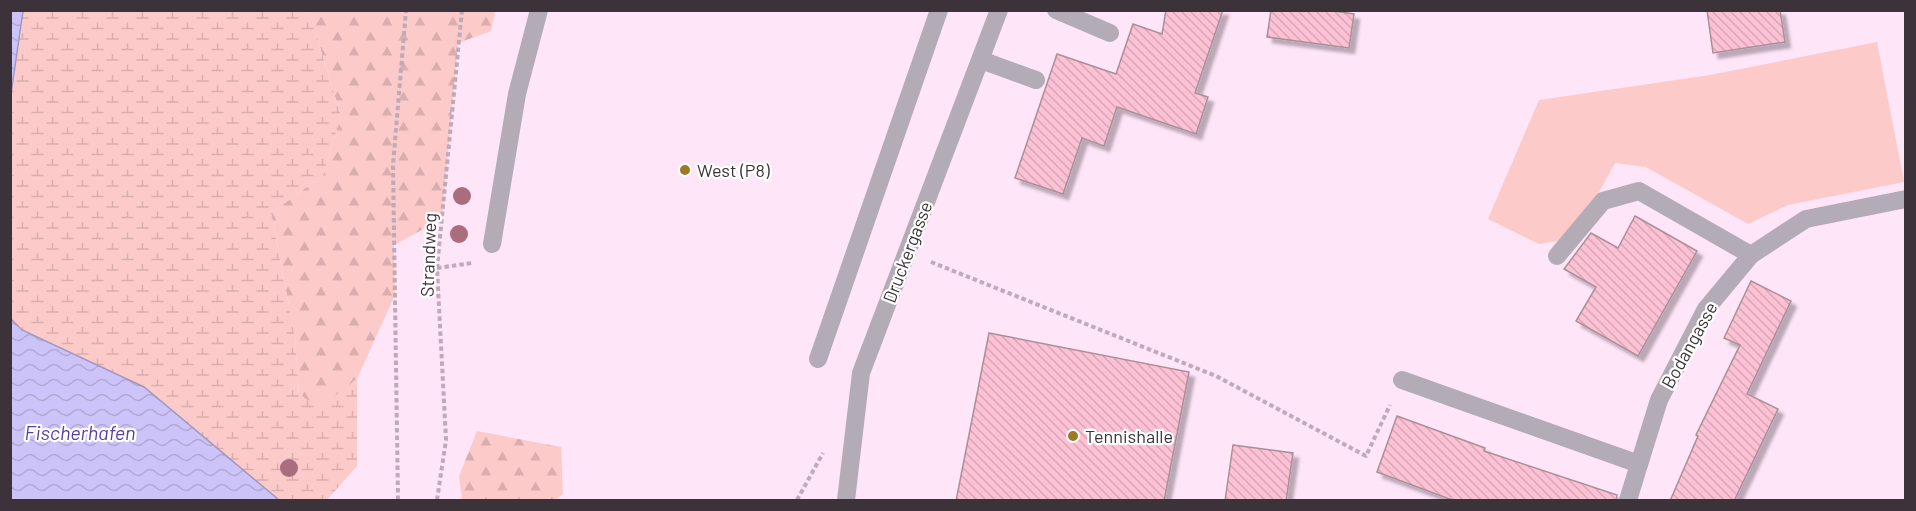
<svg xmlns="http://www.w3.org/2000/svg" width="1916" height="511" viewBox="0 0 1916 511" font-family="Barlow,sans-serif">
<style>
.forest{fill:url(#forest-firs)}
.wetland{fill:url(#wetland-marsh)}
.green{fill:#fdcaca}
.water{fill:url(#water-waves);stroke:#a198bf;stroke-width:1.5}
.building{fill:url(#building-back-hatch);stroke:#ab8f98;stroke-width:1.5;filter:url(#shadow)}
.lines{fill:none;stroke-linecap:round;stroke-linejoin:round}
.path{stroke:#beaab9;stroke-width:4;stroke-dasharray:4.5 3;stroke-linecap:butt}
.minor{stroke:#b3acb7;stroke-width:18}
.tree{fill:#a96d7e}
.poi-dot{fill:#9d7925;stroke:#fff;stroke-width:2}
.labels{text-anchor:middle;dominant-baseline:central;stroke-width:4.5;stroke-linejoin:round;paint-order:stroke}
.poi-label{font-size:18px;fill:#3c333a;stroke:#fff;text-anchor:start}
.street-label{font-size:18px;fill:#3c333a;stroke:#fff}
.water-label{font-size:20px;font-style:italic;fill:#593f9f;stroke:#fff}
</style>
<defs>
<pattern id="forest-firs" width="22" height="20" patternUnits="userSpaceOnUse" patternTransform="scale(1.5)"><rect width="22" height="20" fill="#fdcaca"/><path d="M5 1l3.5 6h-7zM16 11l3.5 6h-7z" fill="#daaeae"/></pattern>
<pattern id="wetland-marsh" width="20" height="14" patternUnits="userSpaceOnUse" patternTransform="scale(1.5)"><rect width="20" height="14" fill="#fdcaca"/><path d="M1 5h8M5 5V1M11 12h8M15 12V8" fill="none" stroke="#daaeae"/></pattern>
<pattern id="water-waves" width="16" height="10" patternUnits="userSpaceOnUse" patternTransform="scale(1.5)"><rect width="16" height="10" fill="#ccc4f8"/><path d="M0 5q4-4 8 0t8 0" fill="none" stroke="#b0a9d5"/></pattern>
<pattern id="building-back-hatch" width="6" height="6" patternUnits="userSpaceOnUse" patternTransform="scale(1.5)"><rect width="6" height="6" fill="#fcc1d4"/><path d="M-1 5l2 2M0 0l6 6M5-1l2 2" fill="none" stroke="#d9a6b7"/></pattern>
<filter id="shadow"><feDropShadow dx="5.5" dy="5.5" stdDeviation="1.5" flood-color="#0004"/></filter>
</defs>
<rect width="100%" height="100%" fill="#fee5f8"/>
<g class="forest">
<path d="M309,11H495L491,31L458,43L442,219L394,245L395,295L357,379L319,409L299,394L295,337L271,213L323,175L341,116Z"/>
<path d="M477,431L561,447L563,494L555,500H462L459,476Z"/>
</g>
<path class="wetland" d="M23,11H309L341,116L323,175L271,213L295,337L299,394L319,408L357,379V466L327,500H279L144,387L22,330L11,318L10,94Z"/>
<path class="green" d="M1877,42L1904,182L1788,205L1748,224L1646,167L1615,163L1598,194L1564,240L1539,244L1488,219L1539,100L1710,75Z"/>
<g class="water">
<path d="M11,10L23,11L11,94L10,11Z"/>
<path d="M10,318L22,330L144,387L279,500H11Z"/>
</g>
<g class="building">
<path d="M1166,10H1223L1195,93L1208,97L1196,134L1117,107L1104,146L1082,138L1063,194L1015,178L1057,54L1116,74L1133,24L1162,34Z"/>
<path d="M1271,10H1327L1354,14L1349,48L1267,37Z"/>
<path d="M1707,10H1780L1785,42L1713,53Z"/>
<path d="M1635,216L1697,251L1638,356L1576,321L1596,287L1564,269L1591,233L1618,248Z"/>
<path d="M1751,281L1791,301L1747,394L1778,409L1734,501H1670L1698,436L1696,435L1740,345L1724,338Z"/>
<path d="M989,333L1189,372L1164,501H956Z"/>
<path d="M1397,416L1485,448L1484,451L1617,495L1616,501H1455L1377,472Z"/>
<path d="M1233,445L1293,453L1286,501H1225Z"/>
</g>
<g class="lines">
<g class="path">
<path d="M931,262L1216,376L1366,456L1390,405"/>
<path d="M437,268L472,263"/>
<path d="M398,500L393,165L406,10"/>
<path d="M437,500L446,440L437,268L462,10"/>
<path d="M797,500L823,453"/>
</g>
<g class="minor">
<path d="M1056,10L1110,33"/>
<path d="M981,60L1036,80"/>
<path d="M492,244L517,94L539,10"/>
<path d="M1557,256L1603,201L1639,191L1751,255"/>
<path d="M818,359L939,10"/>
<path d="M1402,380L1639,464"/>
<path d="M846,500L861,373L999,10"/>
<path d="M1628,500L1659,400L1706,309L1751,255L1806,219L1906,199"/>
</g>
</g>
<g class="tree">
<circle cx="462" cy="196" r="9"/>
<circle cx="459" cy="234" r="9"/>
<circle cx="289" cy="468" r="9"/>
</g>
<g class="poi-dot">
<circle cx="685" cy="170" r="6"/>
<circle cx="1073" cy="436" r="6"/>
</g>
<g class="labels">
<g class="poi-label">
<text x="697" y="170">West (P8)</text>
<text x="1085" y="436">Tennishalle</text>
</g>
<g class="street-label">
<text transform="translate(907 252) rotate(-69)">Druckergasse</text>
<text transform="translate(428 255) rotate(-88)">Strandweg</text>
<text transform="translate(1689 345) rotate(-61)">Bodangasse</text>
</g>
<g class="water-label">
<text x="80" y="432">Fischerhafen</text>
</g>
</g>
<rect width="1916" height="511" fill="none" stroke="#3c333a" stroke-width="24"/>
</svg>
